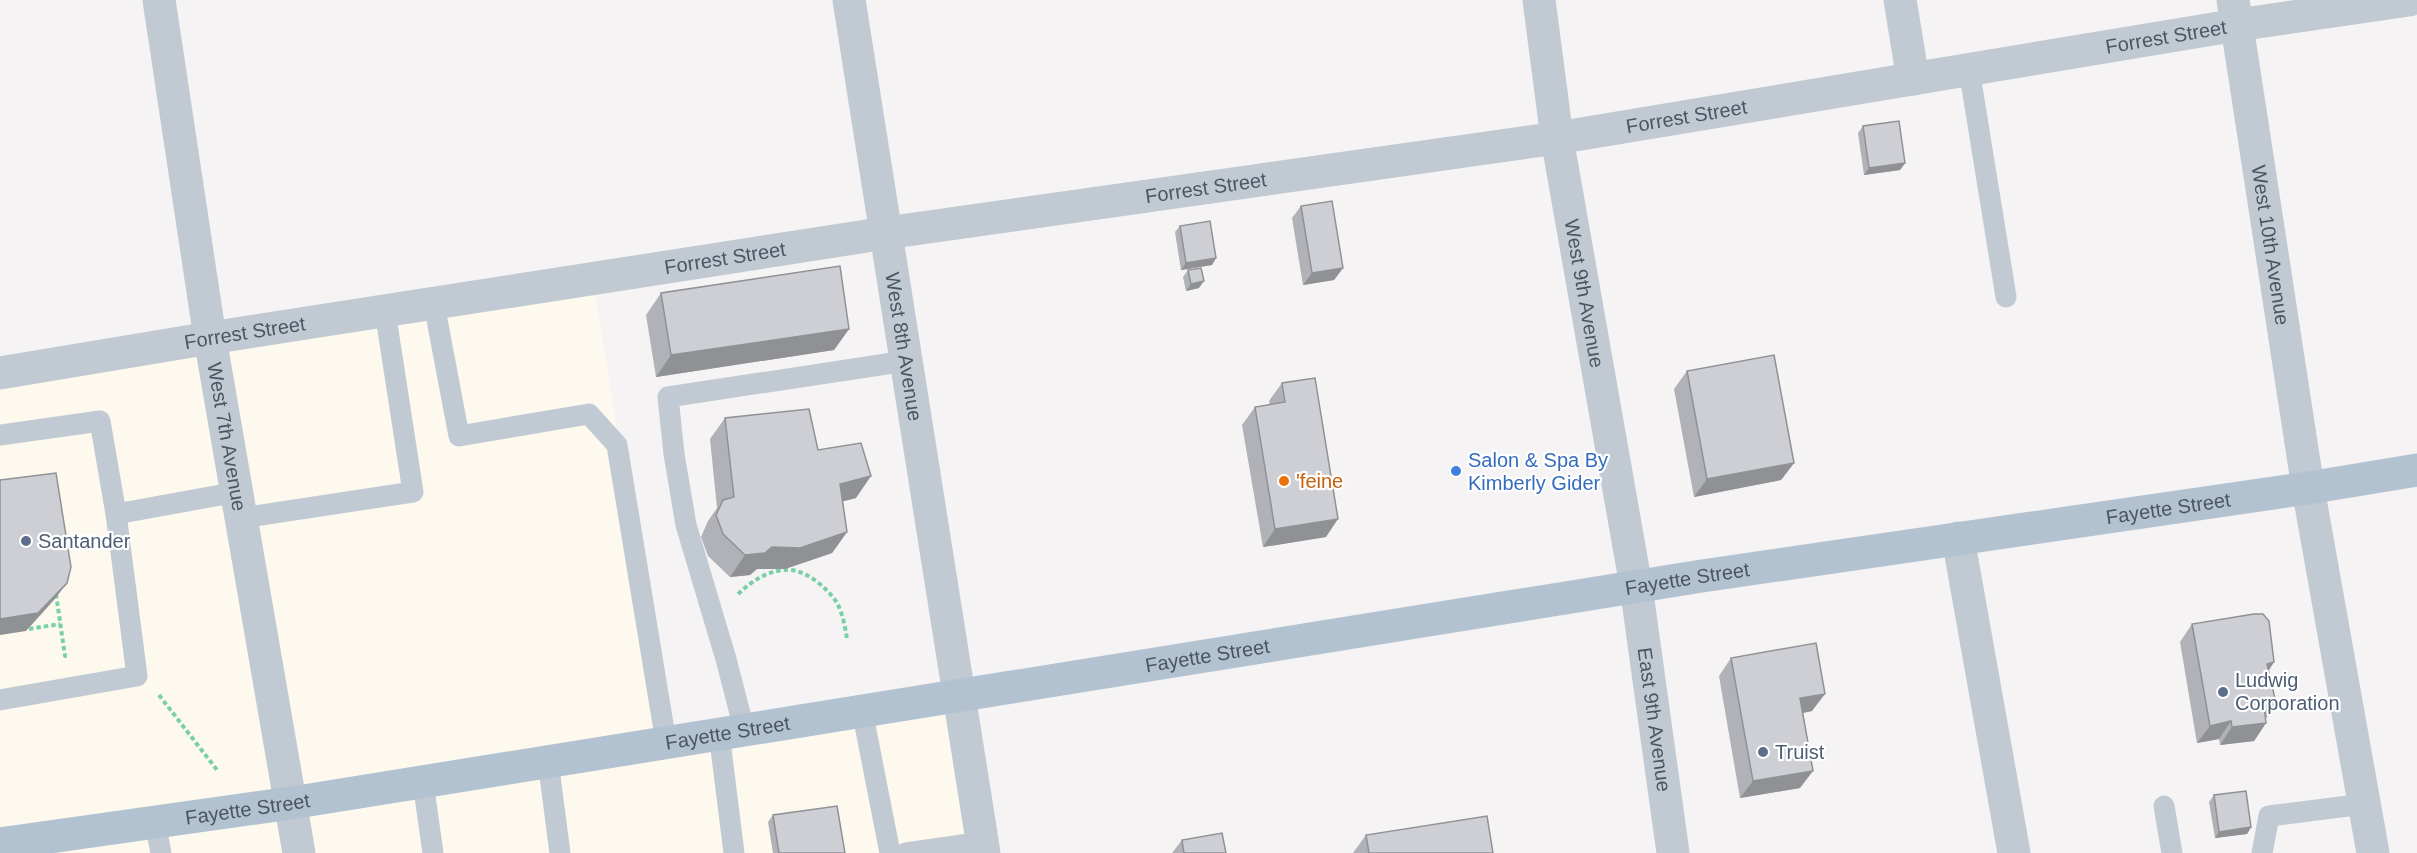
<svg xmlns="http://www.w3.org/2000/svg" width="2417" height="853" viewBox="0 0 2417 853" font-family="Arial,sans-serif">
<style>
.commercial{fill:#fdf9ef}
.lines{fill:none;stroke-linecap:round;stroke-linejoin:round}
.path{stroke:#7ad0a6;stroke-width:4;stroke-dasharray:4.5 3;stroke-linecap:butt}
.lane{stroke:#c1cad2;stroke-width:21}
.street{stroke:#c1cad2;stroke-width:33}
.primary{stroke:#b3c2d1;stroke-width:33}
.wall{fill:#b0b2b7}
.shaded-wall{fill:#909195}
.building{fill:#cdcfd5;stroke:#909195;stroke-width:1.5}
.shop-dot{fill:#3f7fe0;stroke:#fff;stroke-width:2}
.food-dot{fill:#e8710a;stroke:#fff;stroke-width:2}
.service-dot{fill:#5c6f8a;stroke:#fff;stroke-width:2}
.labels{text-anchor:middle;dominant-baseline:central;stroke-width:4.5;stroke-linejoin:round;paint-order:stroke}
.street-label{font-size:20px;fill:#4a5661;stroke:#fff}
.shop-label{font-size:20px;fill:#366cbe;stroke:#fff;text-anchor:start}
.food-label{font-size:20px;fill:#c56008;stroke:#fff;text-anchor:start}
.service-label{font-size:20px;fill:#4e5e75;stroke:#fff;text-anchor:start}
</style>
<rect width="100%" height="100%" fill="#f5f3f3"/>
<path class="commercial" d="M593,279L666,741L959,694L984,853H0V373Z"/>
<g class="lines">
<g class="path">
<path d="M56,594L65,656H67"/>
<path d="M738,594C751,582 765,572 783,570C803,567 827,587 837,603C843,614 845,627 847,639"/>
<path d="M29,629L60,624"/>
<path d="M159,695L217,770"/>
</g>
<g class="lane">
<path d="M1969,69L2006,297"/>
<path d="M434,304L459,436L589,414L617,445L666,742"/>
<path d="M0,435L100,421L116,514L237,492"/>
<path d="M241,518L413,492L385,311"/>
<path d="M0,700L137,676L116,514"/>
<path d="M862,710L890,853"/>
<path d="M744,729L726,659L686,525L674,454L668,397L906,361"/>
<path d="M719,733L734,853"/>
<path d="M548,761L560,853"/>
<path d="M423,782L433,853"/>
<path d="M2164,806L2172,853"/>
<path d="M155,822L161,853"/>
<path d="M906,853L983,842"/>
<path d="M2262,853L2269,816L2364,804"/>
</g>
<g class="street">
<path id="s1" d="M159,0L210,338L299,853"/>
<path id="s2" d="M849,0L984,853"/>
<path id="s3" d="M1539,0L1557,138L1636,586L1673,853"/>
<path d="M1900,0L1913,79"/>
<path id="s4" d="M2233,0L2308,488L2373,853"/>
<path id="s5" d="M0,373L210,338L886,233L1557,138L2237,25L2409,0"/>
<path d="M1958,538L2014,853"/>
</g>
<path class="primary" id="s6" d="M0,844L291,803L1702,576L2308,488L2417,470"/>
</g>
<g class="wall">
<path d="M1863,126L1905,163L1900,170L1864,175L1858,133Z"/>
<path d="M1301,206L1343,268L1334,280L1303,285L1292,218Z"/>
<path d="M1180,226L1216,258L1212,265L1181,270L1175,232Z"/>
<path d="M1188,270L1199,288L1186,291L1183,277Z"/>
<path d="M661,293L849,329L834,350L656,377L646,315Z"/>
<path d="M1687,371L1794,463L1781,480L1694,497L1674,389Z"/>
<path d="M1282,383L1326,537L1263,547L1242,425L1255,407L1270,405L1269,401Z"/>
<path d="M725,418L818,450L856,498L843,501L847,532L832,553L785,569H757L750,575L730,577L708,556L701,537L708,521L717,508L710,439Z"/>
<path d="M2192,624L2274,662L2269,670L2276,703L2266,718V723L2254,741L2220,745L2219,739L2197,743L2180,642Z"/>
<path d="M1731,658L1812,711L1803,713L1800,788L1740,798L1719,676Z"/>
<path d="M2214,795L2251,827L2247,834L2215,838L2209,802Z"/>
<path d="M773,815L845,853H773L768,822Z"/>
<path d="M1366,835L1493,853H1353Z"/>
<path d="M1182,840L1184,853H1172Z"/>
</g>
<g class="shaded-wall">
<path d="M1905,163L1900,170L1864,175L1869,168Z"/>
<path d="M1216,258L1212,265L1181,270L1186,263Z"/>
<path d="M1343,268L1334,280L1303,285L1312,273Z"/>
<path d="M1204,281L1199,288L1186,291L1191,284Z"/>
<path d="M849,329L834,350L656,377L671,355Z"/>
<path d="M1794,463L1781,480L1694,497L1707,479Z"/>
<path d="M871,476L856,498L825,506L840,484Z"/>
<path d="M1338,519L1326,537L1263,547L1275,529Z"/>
<path d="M847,532L832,553L785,569H757L750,575L730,577L745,555L772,547Z"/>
<path d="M67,583L54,600L26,631L0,635V619Z"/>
<path d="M2274,662L2262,680L2267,664Z"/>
<path d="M1825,694L1812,711L1787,716L1800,698Z"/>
<path d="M2276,703L2264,721V706Z"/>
<path d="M2231,721L2219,739L2197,743L2210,726Z"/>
<path d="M2266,723L2254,741L2220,745L2232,727Z"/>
<path d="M1813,771L1800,788L1740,798L1753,781Z"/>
<path d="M2251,827L2247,834L2215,838L2219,832Z"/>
</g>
<g class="building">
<path d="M1899,121L1905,163L1869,168L1863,126Z"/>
<path d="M1332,201L1343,268L1312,273L1301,206Z"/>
<path d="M1210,221L1216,258L1186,263L1180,226Z"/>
<path d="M840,266L849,329L671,355L661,293Z"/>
<path d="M1201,268L1204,281L1191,284L1188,270Z"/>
<path d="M1774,355L1794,463L1707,479L1687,371Z"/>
<path d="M1315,378L1338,519L1275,529L1255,407L1285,402L1282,383Z"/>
<path d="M809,409L818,450L861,443L871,476L840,484L847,532L800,548L772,547L765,553L745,555L723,534L716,515L723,500L734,497L725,418Z"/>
<path d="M56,473L71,567L67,583L38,613L0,619V480Z"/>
<path d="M2254,614H2263L2269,621L2274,662L2267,664L2276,703L2264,706L2266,723L2232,727L2231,721L2210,726L2192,624Z"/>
<path d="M1816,643L1825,694L1800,698L1813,771L1753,781L1731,658Z"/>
<path d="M2246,791L2251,827L2219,832L2214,795Z"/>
<path d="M837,806L845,853H779L773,815Z"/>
<path d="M1487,816L1493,853H1369L1366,835Z"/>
<path d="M1222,833L1226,853H1184L1182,840Z"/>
</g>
<circle class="shop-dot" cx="1456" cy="471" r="6"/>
<circle class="food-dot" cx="1284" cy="481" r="6"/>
<g class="service-dot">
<circle cx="26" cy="541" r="6"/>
<circle cx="2223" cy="692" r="6"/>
<circle cx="1763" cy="752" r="6"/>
</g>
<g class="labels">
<g class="street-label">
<text stroke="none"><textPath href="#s5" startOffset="2192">Forrest Street</textPath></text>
<text stroke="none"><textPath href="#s5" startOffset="1706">Forrest Street</textPath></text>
<text stroke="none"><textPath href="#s5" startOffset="1220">Forrest Street</textPath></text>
<text stroke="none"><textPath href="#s4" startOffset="248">West 10th Avenue</textPath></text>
<text stroke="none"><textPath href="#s5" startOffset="734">Forrest Street</textPath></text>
<text stroke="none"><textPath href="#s3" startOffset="297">West 9th Avenue</textPath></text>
<text stroke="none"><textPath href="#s5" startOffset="248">Forrest Street</textPath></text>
<text stroke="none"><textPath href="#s2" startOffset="351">West 8th Avenue</textPath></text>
<text stroke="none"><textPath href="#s1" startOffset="442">West 7th Avenue</textPath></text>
<text stroke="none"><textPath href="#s6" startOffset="2194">Fayette Street</textPath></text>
<text stroke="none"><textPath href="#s6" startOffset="1708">Fayette Street</textPath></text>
<text stroke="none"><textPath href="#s6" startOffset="1222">Fayette Street</textPath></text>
<text stroke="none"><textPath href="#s3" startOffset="729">East 9th Avenue</textPath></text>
<text stroke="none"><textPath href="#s6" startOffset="736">Fayette Street</textPath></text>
<text stroke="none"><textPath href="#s6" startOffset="250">Fayette Street</textPath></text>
</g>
<g class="shop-label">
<text x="1468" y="460">Salon &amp; Spa By<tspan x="1468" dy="23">Kimberly Gider</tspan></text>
</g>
<g class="food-label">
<text x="1296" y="481">'feine</text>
</g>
<g class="service-label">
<text x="38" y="541">Santander</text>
<text x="2235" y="680">Ludwig<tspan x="2235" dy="23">Corporation</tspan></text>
<text x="1775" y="752">Truist</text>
</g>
</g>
</svg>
